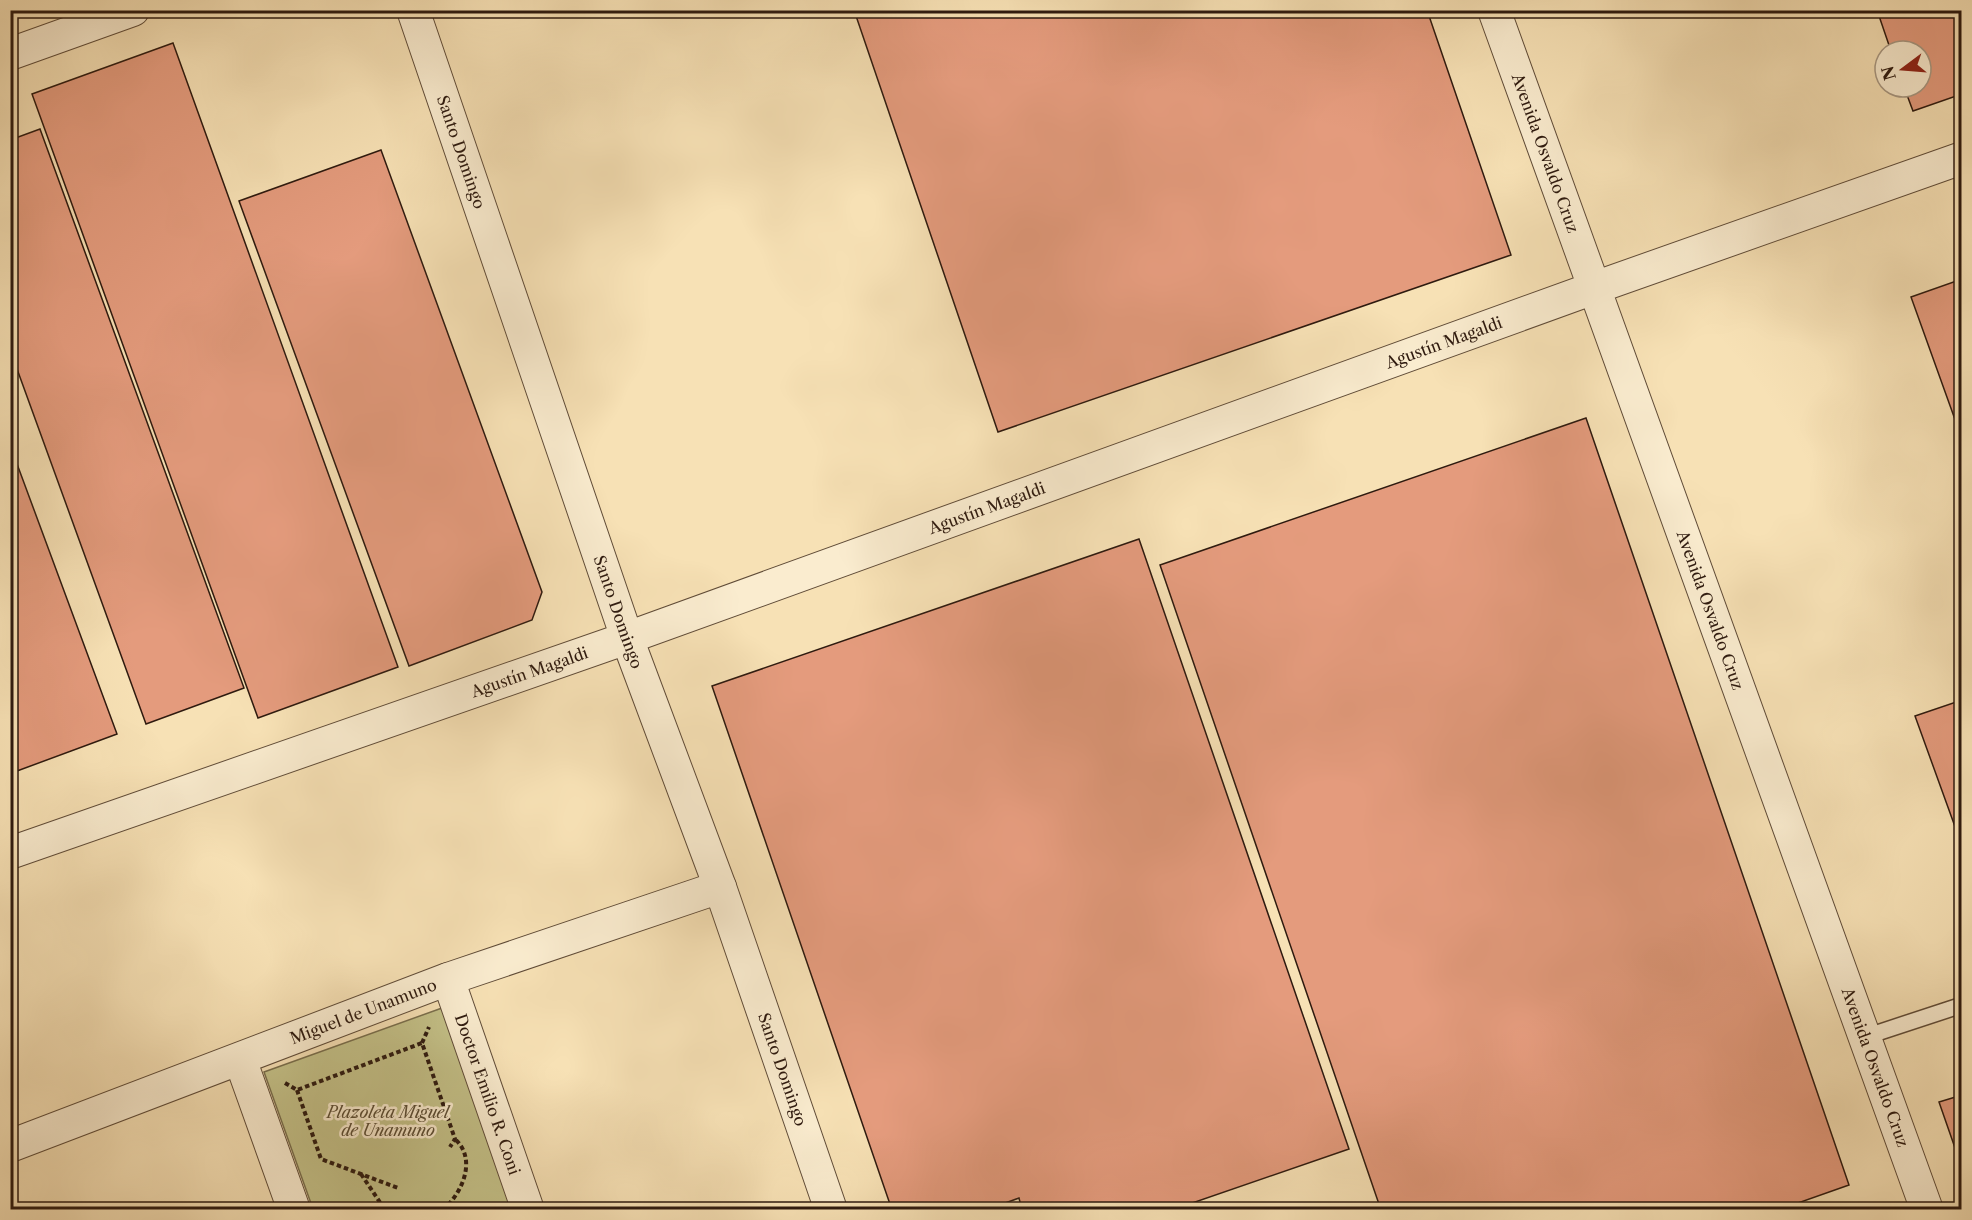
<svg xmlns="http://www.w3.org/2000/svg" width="1972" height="1220" viewBox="0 0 1972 1220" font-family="'Libre Caslon Text',serif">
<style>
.green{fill:#c4c188;stroke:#796e4c;stroke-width:1.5}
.building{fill:#e49b7d;stroke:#2e1a0f;stroke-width:1.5}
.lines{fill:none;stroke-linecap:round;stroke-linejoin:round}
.lane-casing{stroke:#604c38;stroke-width:18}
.street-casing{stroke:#604c38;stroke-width:34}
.path{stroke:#2e1a0f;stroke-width:4;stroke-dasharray:4.5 3;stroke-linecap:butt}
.lane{stroke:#faeccf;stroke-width:15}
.street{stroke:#faeccf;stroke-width:32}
.labels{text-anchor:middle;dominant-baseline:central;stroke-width:5;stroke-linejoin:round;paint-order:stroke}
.street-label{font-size:16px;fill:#2e1a0f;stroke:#faeccf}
.park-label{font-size:16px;font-style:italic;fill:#5b4c33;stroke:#faeccf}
</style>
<rect width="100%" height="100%" fill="#f7e1b5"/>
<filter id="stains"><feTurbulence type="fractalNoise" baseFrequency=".00333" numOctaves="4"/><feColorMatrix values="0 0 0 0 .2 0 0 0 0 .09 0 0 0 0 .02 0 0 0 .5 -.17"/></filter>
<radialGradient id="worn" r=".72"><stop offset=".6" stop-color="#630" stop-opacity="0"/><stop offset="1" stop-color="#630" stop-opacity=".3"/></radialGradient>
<path class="green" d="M442,1008L513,1209H313L264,1072Z"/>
<g class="building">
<path d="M854,10H1427L1511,255L998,432Z"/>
<path d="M1877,10H1962V94L1913,111L1904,87H1921V51H1891Z"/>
<path d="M173,43L398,667L258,718L32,94Z"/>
<path d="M40,129L244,688L146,724L13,358L10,359V140Z"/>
<path d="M381,150L542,592L532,620L409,666L239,201Z"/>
<path d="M1962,279V439L1911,297Z"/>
<path d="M1586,418L1849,1185L1778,1210H1381L1160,565Z"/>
<path d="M10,445L117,734L17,771L10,752Z"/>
<path d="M1139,539L1349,1149L1172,1210H1022L1019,1198L986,1210H892L712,686Z"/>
<path d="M1962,700V846L1915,716Z"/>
<path d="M1962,1095V1168L1939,1102Z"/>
</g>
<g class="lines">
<defs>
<path id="lane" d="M1865,1037L1962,1005"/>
<g id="street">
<path id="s1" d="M413,10L627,638L720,887L831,1210"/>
<path id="s2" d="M1494,10L1927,1210"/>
<path d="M10,54L133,10"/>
<path id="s3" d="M10,853L627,638L1594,288L1962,158"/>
<path id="s4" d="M448,979L528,1210"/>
<path d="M240,1059L294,1210"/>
<path id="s5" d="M10,1146L448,979L720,887"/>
</g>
</defs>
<use href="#lane" class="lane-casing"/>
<use href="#street" class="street-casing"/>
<g class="path">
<path d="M422,1043L429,1027"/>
<path d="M285,1083L297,1090L422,1043L455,1139L450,1147"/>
<path d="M297,1090L321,1159L398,1188"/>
<path d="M361,1174L385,1210"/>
<path d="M443,1210C463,1192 477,1159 455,1139"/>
</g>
<use href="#lane" class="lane"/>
<use href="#street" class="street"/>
</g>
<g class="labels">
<g class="street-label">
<text stroke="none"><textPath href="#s1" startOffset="150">Santo Domingo</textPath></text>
<text stroke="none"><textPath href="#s2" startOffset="152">Avenida Osvaldo Cruz</textPath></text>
<text stroke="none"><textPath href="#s3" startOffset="1522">Agustín Magaldi</textPath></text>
<text stroke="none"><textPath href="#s3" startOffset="1036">Agustín Magaldi</textPath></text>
<text stroke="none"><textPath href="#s2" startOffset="638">Avenida Osvaldo Cruz</textPath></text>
<text stroke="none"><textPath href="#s1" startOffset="636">Santo Domingo</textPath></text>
<text stroke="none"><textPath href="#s3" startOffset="550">Agustín Magaldi</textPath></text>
<text stroke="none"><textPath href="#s5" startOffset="378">Miguel de Unamuno</textPath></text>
<text stroke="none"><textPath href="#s2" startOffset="1124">Avenida Osvaldo Cruz</textPath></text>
<text stroke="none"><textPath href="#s1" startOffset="1122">Santo Domingo</textPath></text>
<text stroke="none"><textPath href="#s4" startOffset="122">Doctor Emilio R. Coni</textPath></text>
</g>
<g class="park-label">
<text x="388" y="1112">Plazoleta Miguel<tspan x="388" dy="18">de Unamuno</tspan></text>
</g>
</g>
<rect width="1972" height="1220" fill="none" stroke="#f7e1b5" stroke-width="36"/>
<rect x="12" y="12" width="1948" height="1196" fill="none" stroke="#2e1a0f" stroke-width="3"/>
<rect x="18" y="18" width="1936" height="1184" fill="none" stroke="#2e1a0f" stroke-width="1.5"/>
<g transform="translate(1903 69) rotate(254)"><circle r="28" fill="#faeccf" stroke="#a89882" stroke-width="1.5"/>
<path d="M0-4.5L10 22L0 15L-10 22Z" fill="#8f2418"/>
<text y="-9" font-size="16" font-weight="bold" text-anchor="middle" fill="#2e1a0f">N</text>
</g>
<rect width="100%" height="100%" filter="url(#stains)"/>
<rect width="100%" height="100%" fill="url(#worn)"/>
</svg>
